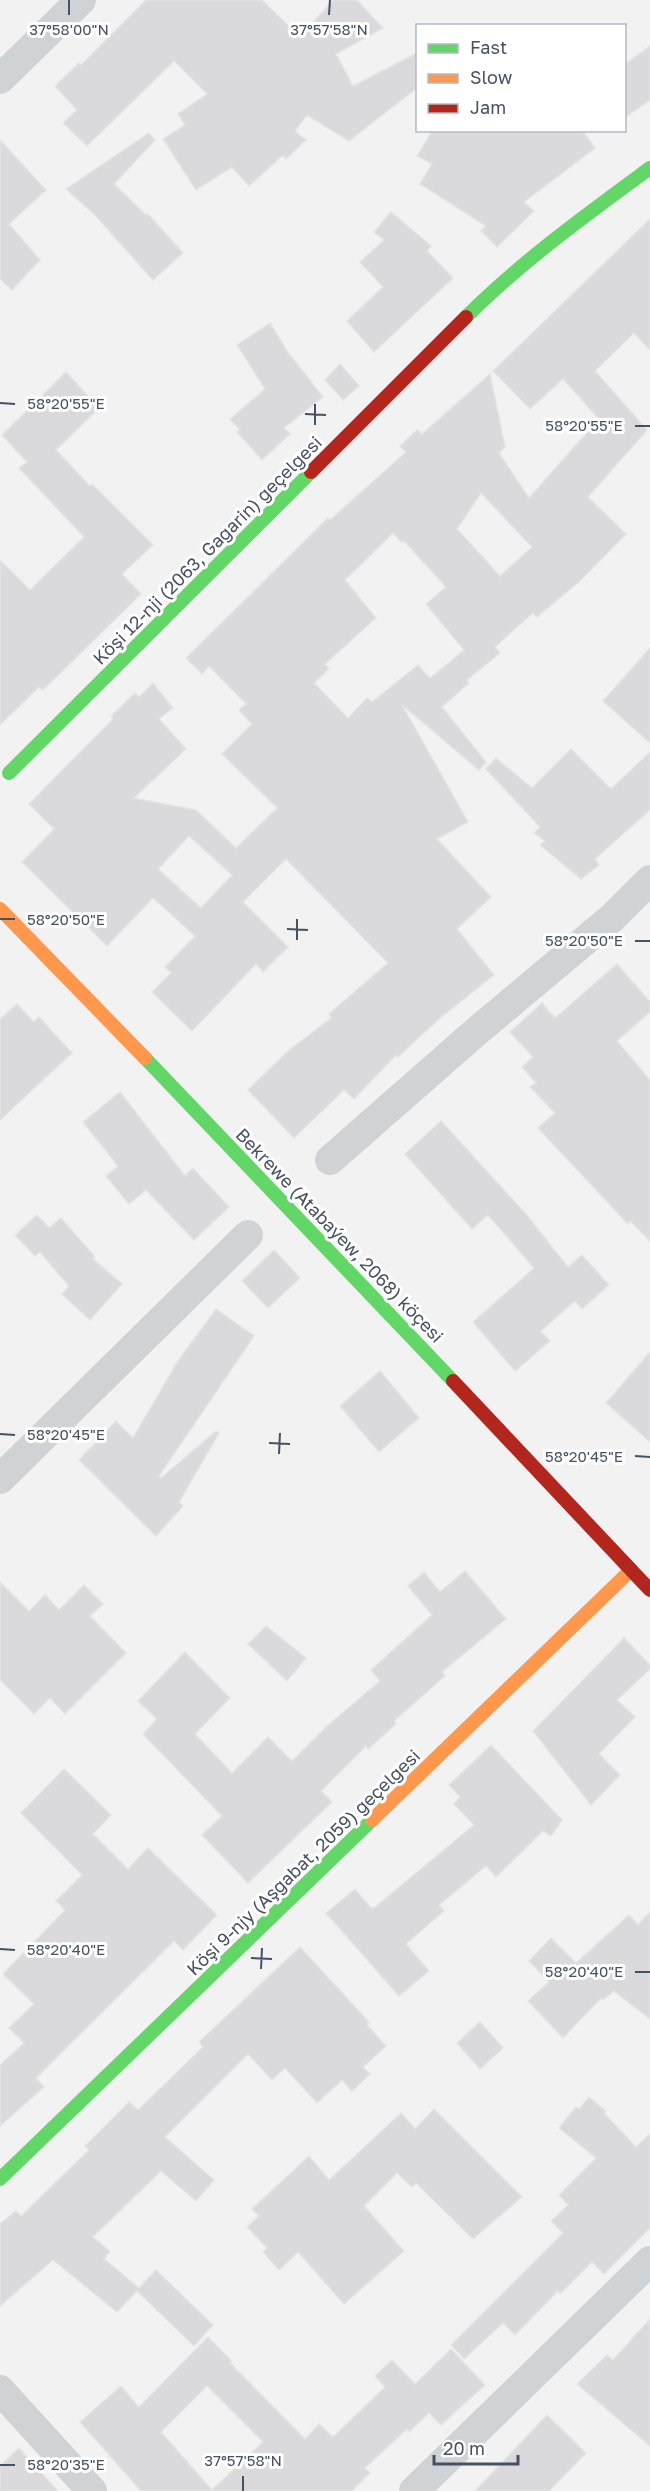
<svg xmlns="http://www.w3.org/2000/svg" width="650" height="2491" viewBox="0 0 650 2491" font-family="'Golos Text',sans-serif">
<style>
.building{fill:#dadadd;stroke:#e4e4e5;stroke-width:1.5;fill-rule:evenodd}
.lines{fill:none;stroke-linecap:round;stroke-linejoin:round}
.street{stroke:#d0d3d5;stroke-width:30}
.fast{stroke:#63d668;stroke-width:14}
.slow{stroke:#ff974d;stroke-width:14}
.jam{stroke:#b3261e;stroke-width:14}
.ticks{fill:none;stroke:#465261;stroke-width:2}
.labels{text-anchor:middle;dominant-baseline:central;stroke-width:6;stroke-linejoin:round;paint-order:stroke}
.street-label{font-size:18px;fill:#465261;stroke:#fff}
.ticks-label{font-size:15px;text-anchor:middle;fill:#465261;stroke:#fff;stroke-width:6;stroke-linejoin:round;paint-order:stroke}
</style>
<rect width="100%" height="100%" fill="#f3f2f2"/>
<g class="building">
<path d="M146,0H262L300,37L333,0H357L383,28L336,54L353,86L417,53V88L349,141L307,115L295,131L306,140L286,159L283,155L249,186L232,167L196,190L163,139L185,125L178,114L207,94L174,61L87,146L63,123L77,110L55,86L79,63L81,65Z"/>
<path d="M650,46V100L624,118V65Z"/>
<path d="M433,130H582L595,148L524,202L534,211L497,247L481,231L486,226L420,184L432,164L417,156Z"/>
<path d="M149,133L155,140L114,184L146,215L148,214L183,253L153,280L95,215L66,189Z"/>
<path d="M0,140L46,190L9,224L40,260L12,290L0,279Z"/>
<path d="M391,212L431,246L427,251L453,278L374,352L347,321L383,287L360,262L384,240L374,232Z"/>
<path d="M650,219V350L634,333L595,371L647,430L588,497L626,534L580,581L537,617L533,613L495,647L500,653L467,680L469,683L442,707L486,762L479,770L402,705L468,822L437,839L491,897L457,929L494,975L439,1019L398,1057L396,1055L354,1099L344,1090L294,1138L248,1090L288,1051L331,1018L329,1014L388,963L286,859L243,902L288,947L263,972L256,964L192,1031L152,992L171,973L165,967L195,936L153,898L107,946L22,862L54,829L29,804L113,719L111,716L135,693L139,697L153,683L173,708L159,719L186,749L134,798L196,810L236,848L277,808L222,754L252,724L239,710L246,704L209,666L202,674L186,658L328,518L330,520L406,452L400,446L417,430L422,434L490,374L505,447L499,453L529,498L599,419L563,379L530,409L493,371ZM481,493L532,547L500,576L457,529ZM393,533L402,543L404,541L446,587L426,604L464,650L430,678L418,665L372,702L367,698L348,718L314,683L329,669L325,664L376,618L345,580ZM189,836L232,875L201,908L158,869Z"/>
<path d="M270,323L287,351L323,397L284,428L290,434L262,460L237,432L240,430L230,419L265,389L237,345Z"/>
<path d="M340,364L359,386L343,400L325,380Z"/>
<path d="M66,372L99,408L56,450L90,486L92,484L153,545L122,574L141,594L43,690L39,687L0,725V560L30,590L84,537L19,468L27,462L2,435Z"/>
<path d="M650,648V743L603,701Z"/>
<path d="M571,749L611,789L650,752V810L595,859L599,865L581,879L540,845L545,841L534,833L540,827L486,769L496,758L532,788Z"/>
<path d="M617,964L650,1002V1012L617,1041L650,1080V1241L630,1221L628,1224L538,1128L555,1113L530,1087L536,1083L522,1067L533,1057L510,1032L542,1003L555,1018Z"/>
<path d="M17,1004L34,1022L39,1017L72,1053L0,1120V1019Z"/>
<path d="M120,1092L185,1176L193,1168L229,1207L194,1240L146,1190L129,1204L106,1176L118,1166L83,1122Z"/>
<path d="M441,1121L526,1214L568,1267L582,1255L609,1285L582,1309L575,1301L541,1331L550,1341L515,1371L473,1322L534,1268L488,1215L472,1229L405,1154Z"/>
<path d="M37,1215L49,1228L61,1218L95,1257L93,1259L122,1284L90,1320L62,1294L69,1286L40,1252L35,1256L15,1235Z"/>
<path d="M274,1250L300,1278L268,1308L242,1281Z"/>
<path d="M216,1309L254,1336L159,1476L161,1478L216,1431L219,1433L179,1502L183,1506L156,1536L79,1460L116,1421L133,1438L178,1361Z"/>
<path d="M650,1352V1442L606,1403Z"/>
<path d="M380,1371L419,1418L379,1452L340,1406Z"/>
<path d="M465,1571L506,1619L442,1672L445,1676L394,1721L396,1724L368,1749L366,1746L321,1791L332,1802L248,1883L202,1835L222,1816L143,1734L157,1719L138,1701L185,1652L230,1698L195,1734L232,1773L268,1737L292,1761L326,1727L380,1681L371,1670L432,1615L408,1586L424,1572L440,1592Z"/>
<path d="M0,1582L29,1611L45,1595L59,1610L84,1585L103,1604L90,1616L126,1653L65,1714L50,1698L34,1714L0,1680Z"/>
<path d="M266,1626L306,1658L287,1681L248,1644Z"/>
<path d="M624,1638L650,1665V1669L617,1700L635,1717L599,1754L620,1775L591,1805L533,1731Z"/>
<path d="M491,1745L562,1820L551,1836L543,1831L496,1877L486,1866L439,1905L444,1911L406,1944L429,1971L399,1996L326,1913L355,1889L371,1908H374L474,1825L454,1804L460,1797L449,1785Z"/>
<path d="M64,1769L111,1815L93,1834L128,1869L148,1848L217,1915L183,1950L174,1941L36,2078L44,2087L0,2126V2065L24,2043L9,2028L34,2004L3,1974L65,1910L56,1901L82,1875L21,1813Z"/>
<path d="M650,1912V2019L614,1991L603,2000L601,1998L563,2038L528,2001L549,1982L529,1961L551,1938L576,1963L629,1915L638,1925Z"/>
<path d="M300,1947L369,2022L367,2025L386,2046L363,2067L370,2074L352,2091L342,2080L317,2103L285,2068L272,2080L248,2054L165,2137L214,2180L196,2201L161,2171L93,2237L110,2251L104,2259L139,2288L156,2270L213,2325L194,2346L137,2291L117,2312L53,2260L0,2306V2224L16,2211L21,2216L89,2150L85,2146L129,2102L138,2110L203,2047L199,2042Z"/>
<path d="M480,2022L503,2048L480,2069L457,2043Z"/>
<path d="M589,2097L606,2111L604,2113L636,2147L650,2134V2228L604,2274L592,2262L560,2294L558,2291L515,2335L503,2323L464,2359L451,2345L563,2233L551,2221L568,2205L559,2195L596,2158L559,2128L576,2107L579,2109Z"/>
<path d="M434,2109L522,2197L473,2239L416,2183L412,2187L397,2173L364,2206L404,2251L344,2304L298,2252L279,2270L263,2252L267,2248L247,2227L259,2216L252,2209L309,2156L329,2180L401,2113L415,2129Z"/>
<path d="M650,2319V2446L577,2384L607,2355L613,2360Z"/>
<path d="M208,2337L232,2361L230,2363L305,2439L319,2424L333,2437L385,2387L375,2376L392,2360L415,2384L451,2349L485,2385L441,2425L429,2413L409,2432L407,2429L365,2468L370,2473L352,2491H141L80,2422L121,2386L139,2407ZM207,2386L263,2442L212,2490L161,2432Z"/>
<path d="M547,2415L586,2453L549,2491H475Z"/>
<path d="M19,2448L58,2491H0V2466Z"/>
</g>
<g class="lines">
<g class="street">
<path d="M0,79L81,0"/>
<path d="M330,1160L477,1031L613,917L650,880"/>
<path d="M0,1479L248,1235"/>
<path d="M0,2390L92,2491"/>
<path d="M414,2491L650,2261"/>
</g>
<g class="fast">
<path d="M466,317C522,261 586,215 650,168"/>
<path d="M9,773L311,472"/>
<path d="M145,1058L453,1381"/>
<path d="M0,2179L372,1820"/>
</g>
<g class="slow">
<path d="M0,909L145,1058"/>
<path d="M372,1820L631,1570"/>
</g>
<g class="jam">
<path d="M311,472L466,317"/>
<path d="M453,1381L650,1590"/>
</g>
</g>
<path class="ticks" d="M69,15V0M329,15L330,0M0,403L15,404M305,414L326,415M315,425V404M635,426H650M0,919H15M287,929L308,930M297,940V919M635,941H650M0,1434L15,1435M269,1443L290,1444M279,1454L280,1433M635,1456L650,1457M0,1949L15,1950M251,1958L272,1959M261,1969L262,1948M635,1972H650M0,2465H15M243,2491V2476"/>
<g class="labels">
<g class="street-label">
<text transform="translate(207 550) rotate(-45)">Köşi 12-nji (2063, Gagarin) geçelgesi</text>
<text transform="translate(340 1235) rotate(46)">Bekrewe (Atabaýew, 2068) köçesi</text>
<text transform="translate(303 1862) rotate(-44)">Köşi 9-njy (Aşgabat, 2059) geçelgesi</text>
</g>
</g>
<g class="ticks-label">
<text x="69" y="35">37°58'00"N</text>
<text x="329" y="35">37°57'58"N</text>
<text x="66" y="409">58°20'55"E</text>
<text x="584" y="431">58°20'55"E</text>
<text x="66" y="925">58°20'50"E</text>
<text x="584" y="946">58°20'50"E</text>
<text x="66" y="1440">58°20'45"E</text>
<text x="584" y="1462">58°20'45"E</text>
<text x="66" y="1955">58°20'40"E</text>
<text x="584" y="1977">58°20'40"E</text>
<text x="243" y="2466">37°57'58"N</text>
<text x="66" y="2470">58°20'35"E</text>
</g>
<rect x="416" y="24" width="210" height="108" fill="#ffffff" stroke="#b5bac0" stroke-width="1.5"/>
<rect x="428" y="44" width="30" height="9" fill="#63d668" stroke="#b5bac0" stroke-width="1.5"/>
<text x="470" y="54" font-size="18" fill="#465261">Fast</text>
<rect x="428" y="74" width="30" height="9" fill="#ff974d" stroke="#b5bac0" stroke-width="1.5"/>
<text x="470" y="84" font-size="18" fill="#465261">Slow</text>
<rect x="428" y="104" width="30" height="9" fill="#b3261e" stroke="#b5bac0" stroke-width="1.5"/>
<text x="470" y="114" font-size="18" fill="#465261">Jam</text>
<path d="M434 2455v9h84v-9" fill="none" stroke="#465261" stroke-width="3"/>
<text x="443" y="2455" font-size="18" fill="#465261" stroke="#ffffff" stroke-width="4.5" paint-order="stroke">20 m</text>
</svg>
